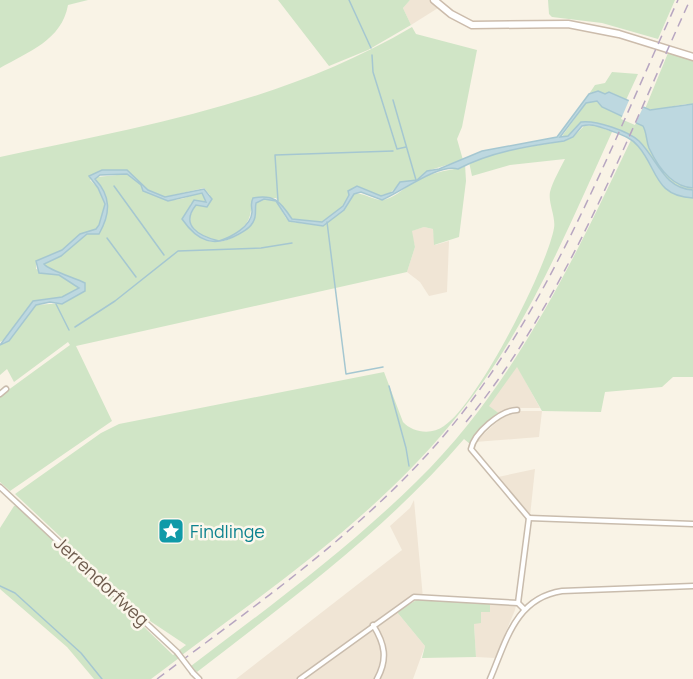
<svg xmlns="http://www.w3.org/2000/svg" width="693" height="679" viewBox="0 0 693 679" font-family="Manrope,sans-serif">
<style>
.residential{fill:#f0e5d5}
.green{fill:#d0e5c6}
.water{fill:#bdd8e0;stroke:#a5c7d1;stroke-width:1.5}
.pier{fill:#f9f3e6}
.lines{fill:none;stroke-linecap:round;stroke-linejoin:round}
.stream{stroke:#a5c7d1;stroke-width:1.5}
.street-casing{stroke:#c9bcad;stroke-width:7}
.secondary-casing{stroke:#ccbcac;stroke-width:9}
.street{stroke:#fff;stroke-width:4}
.secondary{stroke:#fff;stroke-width:6}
.rail{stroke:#b7a6c1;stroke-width:1.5;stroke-dasharray:9 6;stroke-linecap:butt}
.street-bridge-casing{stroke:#c9bcad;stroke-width:7;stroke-linecap:butt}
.street-bridge{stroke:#fff;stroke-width:4}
.labels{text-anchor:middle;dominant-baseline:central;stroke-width:5;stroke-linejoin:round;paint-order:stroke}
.culture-label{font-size:18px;fill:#0d838f;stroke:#fcf7ec;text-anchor:start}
.street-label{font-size:18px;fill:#6f5c4e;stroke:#fcf7ec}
</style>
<rect width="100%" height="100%" fill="#f9f3e6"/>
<g class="residential">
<path d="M410,0H429L438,8L411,25L403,8Z"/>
<path d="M424,227L433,229L435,245L449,241L447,292L429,296L420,282L407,272L415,247L411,231Z"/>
<path d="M517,366L540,408H510L500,414L488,406Z"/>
<path d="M509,411H542L539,437L475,442Z"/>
<path d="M535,469L530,516L498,477Z"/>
<path d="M414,500L423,598L414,600L397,612L425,646L413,679H236L402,550L390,526L410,508Z"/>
<path d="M490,603L516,605L515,610L495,658L476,657L474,624L480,612Z"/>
</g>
<g class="green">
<path d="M0,0H88L68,5C62,40 28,52 0,68Z"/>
<path d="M278,0H410L403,8L411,25L368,50L329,66Z"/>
<path d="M548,0H675L658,39L602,23L552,17L549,14Z"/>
<path d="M412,27L416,34L477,50L462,127L457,139L463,160L427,171L417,180L400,182C387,201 379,195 360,190L349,195L343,206L322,222L292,219L276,198H260L251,203C253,224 238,235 219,241C198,236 180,225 197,204L207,207L210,195L204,188L165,197L148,190L127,170H102L90,180L98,188L105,204L99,225L96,229L80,234L62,250L36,261V269L59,275L80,288L62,297L33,301C24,312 15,335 0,342V157C143,126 283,103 412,27Z"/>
<path d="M668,53L693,61V104C676,103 662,112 645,109Z"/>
<path d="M612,72L638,74L626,100L610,92C604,96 596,89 589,94L595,85L605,83Z"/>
<path d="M596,101L602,107L643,126C647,133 646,141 649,148C658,166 672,187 693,188V190C663,188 658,160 639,141C628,131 596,120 581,122L568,136L560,139L586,103Z"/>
<path d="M584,126H598L612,132C566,233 523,339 450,425C375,516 276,585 182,655L178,651L186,645L150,621L15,494L101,433L119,424L384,372L403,422C413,433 432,435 444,426C477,405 547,268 554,228C556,217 548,203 550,192C553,181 560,169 565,159L510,165L472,176L469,162L509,150L564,141L573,137Z"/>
<path d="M631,140C656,156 656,196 693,198V377H673L662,387L605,392L601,412L542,411L517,367L489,406L500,414L474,436L470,444L464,439C385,531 292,598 197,672L191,666C269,607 347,550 417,481C514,386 573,261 631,140Z"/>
<path d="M465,164L466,181L459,237L434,245L433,229L424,227L412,231L415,247L407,272L76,346L112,421L10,491L0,482V396L70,345L68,342L14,382L7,369L0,375V345L9,341L36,305L64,303L85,291C70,270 52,275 44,264L62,255L87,234H99C109,215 107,194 95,179L97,177L127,174C155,193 161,211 199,192L202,193L206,202L191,203L184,222C205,242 212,249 240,234C246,230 253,225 255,217C257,213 255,207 256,203L264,199L276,201L286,218L292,222L323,226L354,194C364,192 372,200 382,200C393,199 403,189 412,183C427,174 445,170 462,168Z"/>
<path d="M18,505L173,655L175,654L179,658L151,679H94L67,647L0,589V528L14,506Z"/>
<path d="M418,599L490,603V612H481V623L474,624L476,657L422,658L425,646L397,612Z"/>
</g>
<path class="water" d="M598,91L605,94L609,92L650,110L693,104V188C672,187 658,167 649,148C646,141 647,133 643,126L602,107L597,101L586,103L560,137L568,136L581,122C596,120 628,131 639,141C658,160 663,188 693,190V198C654,196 658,169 638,146C631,137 619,134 609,130C599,127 592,123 582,126L573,137L564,141C528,146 490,152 458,169C439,163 401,192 382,200L361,192L354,194L344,210L323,226L289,221L276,201L264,199L256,203C255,207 256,213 255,217C253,226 246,230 239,234C214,248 198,242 182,219L194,200L206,202L202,193L168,201L143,191L141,185L127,174L100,175L95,179C111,196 111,213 99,234H87L61,256L44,264C48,270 75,278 85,283V291L62,304L50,302L36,305L9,341L0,345L33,301L62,297L79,288L59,275L39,273L36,261L62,250L80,234L96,229L99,225L105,204L98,188L89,176L102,170H127L148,190L165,197L204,189L212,199L207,207L196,205C180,225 198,236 219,241C231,237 251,227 252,212C252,206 250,204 253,198C274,194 280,201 292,219L322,222L343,206L349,195L348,191L357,186L381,196L393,192L400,182L417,180L427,171L439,169L482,151L557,137L589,94Z"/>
<path class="pier" d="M630,98L644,105L635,125L621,119Z"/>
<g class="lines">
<g class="stream">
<path d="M349,0L371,48"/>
<path d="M372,55L373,72L397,149L406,147"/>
<path d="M393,100L416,180"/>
<path d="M114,186L164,255"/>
<path d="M278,201L275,155L393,151"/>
<path d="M327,222L346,374L383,367"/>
<path d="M107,238L136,277"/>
<path d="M56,304L69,330"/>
<path d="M75,327L115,301L178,251L261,248L292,243"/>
<path d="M389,386L406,448L409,466"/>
<path d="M0,586L15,593L81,653L102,679"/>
</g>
<defs>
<g id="street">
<path d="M0,394L6,389"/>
<path d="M517,410C501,410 474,433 471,449L529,518"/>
<path d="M0,487L177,652"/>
<path d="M529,518L693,524"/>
<path d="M518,603L529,518"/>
<path d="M373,625C385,644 388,659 377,679"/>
<path d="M193,673L199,679"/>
<path d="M300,679L414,597L518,603L524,609"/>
<path d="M490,679C506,642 515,598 562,591L693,586"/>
</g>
<path id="secondary" d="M434,0L451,14L472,25L568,24L619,34L693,57"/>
</defs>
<use href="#street" class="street-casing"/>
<use href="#secondary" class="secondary-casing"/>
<use href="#street" class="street"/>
<use href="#secondary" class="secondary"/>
<g class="rail">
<path d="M466,422C567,298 624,144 690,0"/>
<path d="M157,679C265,598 379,520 463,412C557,291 614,139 678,0"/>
</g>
<defs>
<path id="street-bridge" d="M177,652L193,673"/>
</defs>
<use href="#street-bridge" class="street-bridge-casing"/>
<use href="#street-bridge" class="street-bridge"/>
</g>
<defs>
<symbol id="sight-square" viewBox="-11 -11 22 22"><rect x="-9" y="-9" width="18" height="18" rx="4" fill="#0f9aa8" stroke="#fcf7ec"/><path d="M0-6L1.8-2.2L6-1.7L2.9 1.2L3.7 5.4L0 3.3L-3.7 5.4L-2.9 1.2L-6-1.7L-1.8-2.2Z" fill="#fff"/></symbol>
</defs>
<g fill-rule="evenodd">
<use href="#sight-square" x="156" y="516" width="30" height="30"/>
</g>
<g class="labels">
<g class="culture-label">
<text x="190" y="531">Findlinge</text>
</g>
<g class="street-label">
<text transform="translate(102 581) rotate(43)">Jerrendorfweg</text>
</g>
</g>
</svg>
